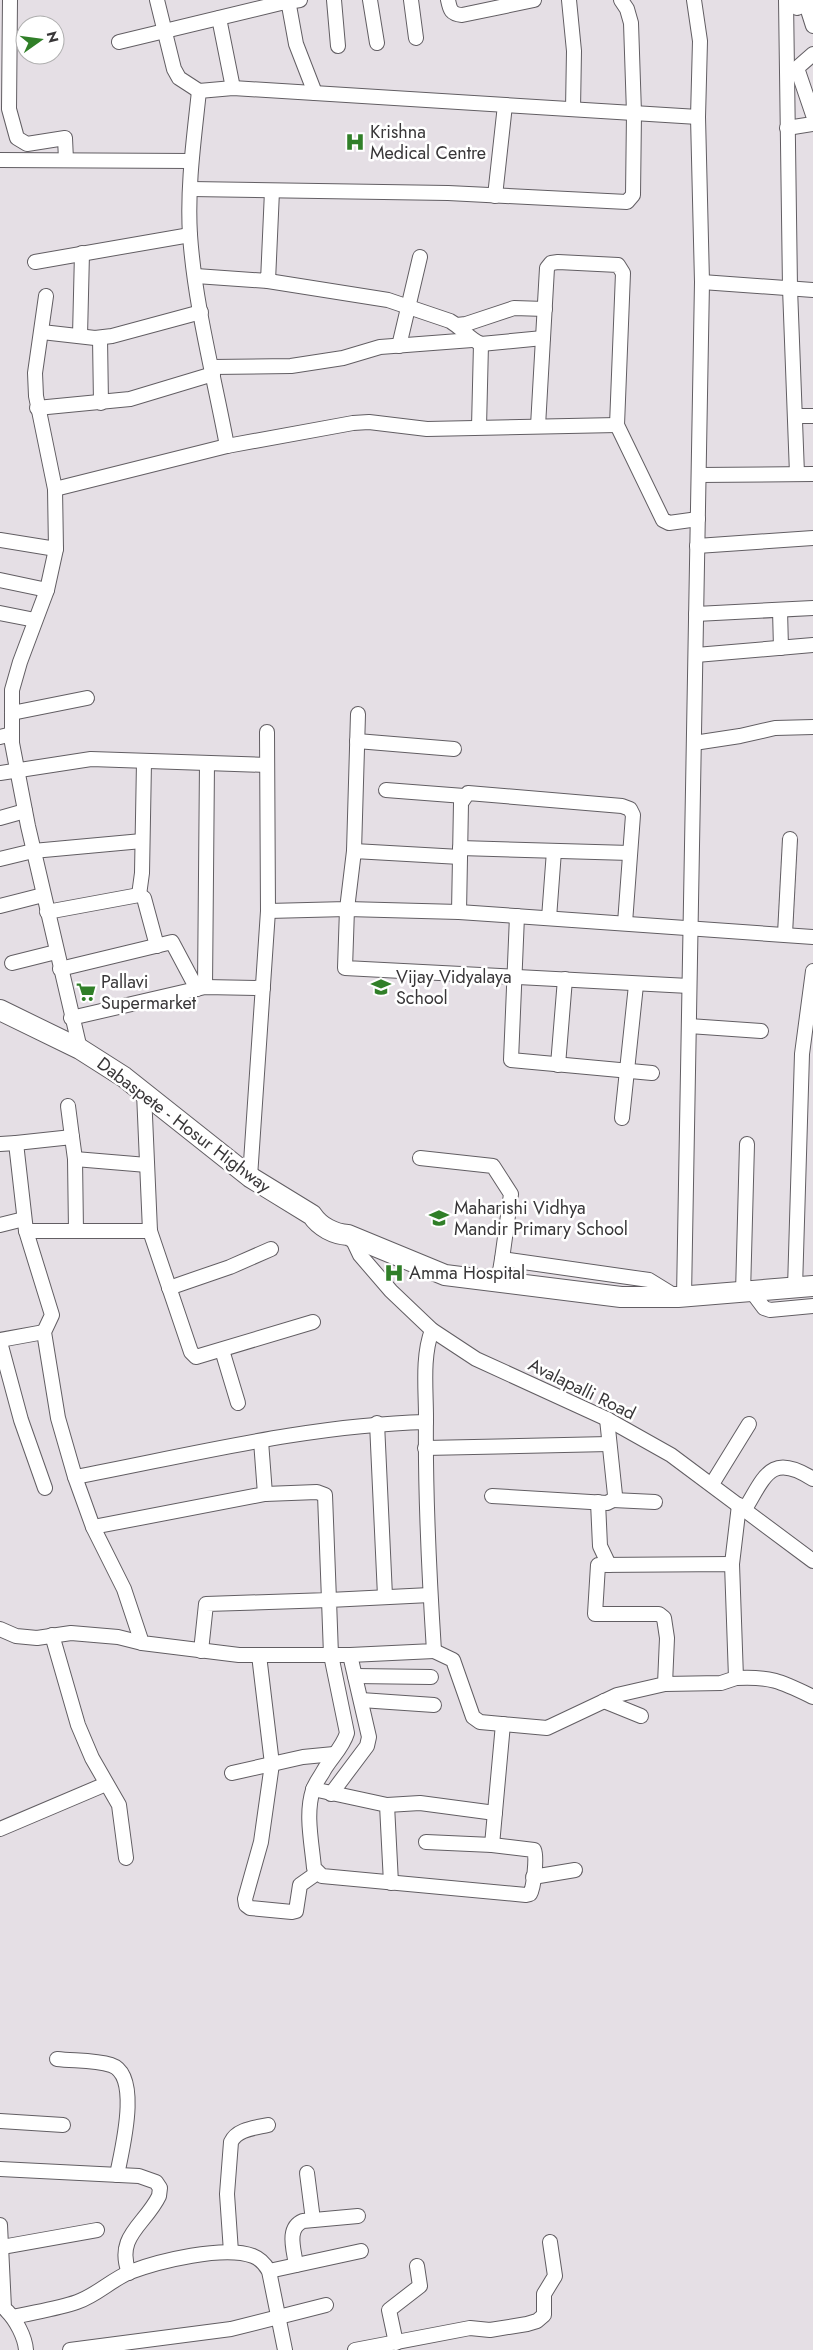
<svg xmlns="http://www.w3.org/2000/svg" width="813" height="2350" viewBox="0 0 813 2350" font-family="Jost,sans-serif">
<style>
.lines{fill:none;stroke-linecap:round;stroke-linejoin:round}
.minor-casing{stroke:#625e63;stroke-width:16}
.highway-casing{stroke:#625e63;stroke-width:22}
.minor{stroke:#fff;stroke-width:14}
.highway{stroke:#fff;stroke-width:20}
.labels{text-anchor:middle;dominant-baseline:central;stroke-width:5;stroke-linejoin:round;paint-order:stroke}
.poi-label{font-size:18px;fill:#383638;stroke:#fff;text-anchor:start}
.street-label{font-size:18px;fill:#383638;stroke:#fff}
</style>
<rect width="100%" height="100%" fill="#e5dfe5"/>
<g class="lines">
<defs>
<g id="minor">
<path d="M10,0L9,109L17,138L27,144L65,138L66,160"/>
<path d="M157,0L174,69L179,78L199,91"/>
<path d="M288,0L296,44L315,93"/>
<path d="M334,0L338,46"/>
<path d="M370,0L377,43"/>
<path d="M411,0L416,38"/>
<path d="M448,0C450,10 451,14 462,15L534,0"/>
<path d="M569,0L574,51L573,109"/>
<path d="M786,0L790,288L797,474"/>
<path d="M794,0L797,8L813,1"/>
<path d="M806,4L813,26"/>
<path d="M219,18L233,88"/>
<path d="M119,42L281,3L300,0"/>
<path d="M813,54L797,68L813,115"/>
<path d="M787,128L813,124"/>
<path d="M0,160L191,161"/>
<path d="M191,189L448,193L627,202L633,195L634,113L631,23L627,9L621,0"/>
<path d="M495,196L505,105"/>
<path d="M35,262L190,235"/>
<path d="M196,276L268,281L272,191"/>
<path d="M268,281L388,300L450,321C462,328 469,339 481,344L543,338"/>
<path d="M702,282L813,290"/>
<path d="M46,296L35,373L36,396L55,489L56,549L47,590L20,662L12,690V743L28,826L80,1049"/>
<path d="M457,325L466,324L514,308L545,309"/>
<path d="M42,332L95,338L112,336L201,312"/>
<path d="M80,336L82,253"/>
<path d="M100,338L101,403"/>
<path d="M399,346L420,257"/>
<path d="M212,367L291,366L343,358L380,347L472,340"/>
<path d="M37,408L130,399L213,374"/>
<path d="M795,416H813"/>
<path d="M538,426L547,268L551,263L558,262L618,265L623,273L617,425L663,520L669,523L698,519"/>
<path d="M479,427L481,344"/>
<path d="M227,446C214,376 195,306 190,235C187,187 194,139 199,91L233,88L698,117"/>
<path d="M699,475L813,474"/>
<path d="M55,489L227,446L353,423L369,422L427,429L617,425"/>
<path d="M0,540L56,549"/>
<path d="M697,546L813,538"/>
<path d="M0,580L47,590"/>
<path d="M780,610L781,648"/>
<path d="M0,613L35,620"/>
<path d="M696,614L813,608"/>
<path d="M696,655L813,645"/>
<path d="M12,713L87,698"/>
<path d="M0,737L12,734"/>
<path d="M357,741L454,749"/>
<path d="M694,743L740,736L775,728L813,727"/>
<path d="M0,773L91,759L267,765"/>
<path d="M386,790L464,796"/>
<path d="M0,818L25,811"/>
<path d="M460,848L630,853"/>
<path d="M354,851L358,714"/>
<path d="M0,859L33,851L142,841"/>
<path d="M139,895L142,873L144,762"/>
<path d="M0,906L43,895"/>
<path d="M268,911L347,909L354,851L460,857"/>
<path d="M47,912L139,895L144,898L157,946"/>
<path d="M459,912L461,803L468,793L622,806L630,809L633,815L625,923"/>
<path d="M517,916L511,1060L652,1073"/>
<path d="M549,918L554,851"/>
<path d="M785,934L790,839"/>
<path d="M12,963L56,952"/>
<path d="M60,969L172,942L197,989"/>
<path d="M689,986L345,968L347,909L459,912L813,937"/>
<path d="M205,987L207,763"/>
<path d="M71,1018L205,987L263,988"/>
<path d="M689,1026L761,1031"/>
<path d="M558,1065L565,979"/>
<path d="M144,1093L150,1231H26L52,1315L44,1332L58,1418L75,1477L93,1527L124,1589L142,1643L239,1655H350L434,1651C429,1573 425,1495 426,1417C426,1389 422,1357 432,1330"/>
<path d="M68,1106L72,1137"/>
<path d="M622,1118L636,985"/>
<path d="M0,1144L16,1143"/>
<path d="M420,1158L493,1166L511,1194L502,1259"/>
<path d="M75,1159L147,1165"/>
<path d="M250,1177L268,911L267,732"/>
<path d="M0,1225L24,1219"/>
<path d="M26,1231L16,1143L72,1137L75,1159L76,1231"/>
<path d="M150,1231L191,1352L196,1357L313,1322"/>
<path d="M351,1236L360,1255L391,1291L432,1330L476,1359L607,1419L671,1455L813,1561"/>
<path d="M498,1283L502,1259L649,1280L675,1296"/>
<path d="M169,1288L230,1267L271,1249"/>
<path d="M795,1288L802,1054L813,971"/>
<path d="M752,1292L764,1308L770,1310L813,1306"/>
<path d="M743,1293L747,1144"/>
<path d="M684,1297L702,282L698,117L700,41L694,0"/>
<path d="M0,1340L44,1332"/>
<path d="M0,1342L21,1420L45,1488"/>
<path d="M222,1350L238,1403"/>
<path d="M377,1423L385,1596"/>
<path d="M261,1441L265,1494"/>
<path d="M425,1448L609,1444"/>
<path d="M75,1477C191,1455 308,1425 426,1422"/>
<path d="M712,1484L749,1424"/>
<path d="M492,1496L607,1503L613,1500L615,1495L607,1419"/>
<path d="M613,1500L655,1502"/>
<path d="M598,1502L600,1546L609,1565"/>
<path d="M745,1509C765,1476 771,1452 813,1479"/>
<path d="M93,1527L265,1494L317,1492L325,1495L329,1600L206,1604L201,1651"/>
<path d="M732,1564L739,1505"/>
<path d="M430,1595L329,1600L331,1655L347,1733C343,1747 331,1758 324,1770C321,1776 315,1783 313,1790C305,1814 312,1844 314,1868L322,1876L526,1895L530,1894C534,1887 537,1857 534,1850L492,1845"/>
<path d="M0,1629L16,1636L37,1638L71,1633L118,1637L142,1643"/>
<path d="M52,1635L78,1725L92,1758L119,1805L126,1858"/>
<path d="M434,1651L453,1660L473,1717L480,1722L547,1728L617,1695L665,1684L667,1638L664,1618L659,1614H595L598,1565L732,1564L736,1678L721,1683L665,1684"/>
<path d="M259,1655L272,1764L261,1842L245,1899L246,1905L250,1908L292,1912L296,1911L300,1885L317,1873"/>
<path d="M355,1676L431,1677"/>
<path d="M736,1678C771,1676 782,1682 813,1697"/>
<path d="M361,1700L434,1705"/>
<path d="M604,1701L641,1716"/>
<path d="M232,1773L303,1757L334,1754"/>
<path d="M313,1789L387,1805L391,1883"/>
<path d="M331,1794L367,1746L369,1737L350,1655"/>
<path d="M387,1805L420,1803L495,1813"/>
<path d="M0,1829L106,1784"/>
<path d="M426,1842L492,1845L503,1724"/>
<path d="M533,1877L575,1870"/>
<path d="M57,2059C74,2061 95,2060 111,2065C142,2075 121,2153 117,2175"/>
<path d="M0,2121L63,2125"/>
<path d="M0,2169L139,2176L156,2182L160,2188L159,2196C145,2225 115,2236 129,2273"/>
<path d="M307,2173L313,2220"/>
<path d="M0,2225L4,2308"/>
<path d="M2,2247L97,2230"/>
<path d="M231,2252L227,2194L231,2142C237,2129 255,2128 268,2125"/>
<path d="M296,2265C294,2250 286,2228 303,2221L358,2216"/>
<path d="M269,2271L361,2251"/>
<path d="M7,2311C16,2320 25,2337 26,2350"/>
<path d="M13,2317C34,2312 57,2309 77,2302C97,2295 111,2280 130,2272C159,2261 224,2245 253,2256C261,2259 265,2264 269,2271L285,2350"/>
<path d="M396,2343L389,2310L420,2286L417,2266"/>
<path d="M70,2350L231,2329L326,2305"/>
<path d="M355,2350L470,2328L490,2330L527,2324L537,2321L544,2315V2294L555,2276L550,2242"/>
</g>
<path id="highway" d="M0,1010L80,1049L124,1077L250,1177L312,1215C320,1227 334,1234 348,1235L445,1275L621,1297H678L813,1286"/>
</defs>
<use href="#minor" class="minor-casing"/>
<use href="#highway" class="highway-casing"/>
<use href="#minor" class="minor"/>
<use href="#highway" class="highway"/>
</g>
<defs>
<symbol id="hospital-bare" viewBox="-9 -9 18 18"><path d="M-5-5h3v3.5h4V-5h3V5h-3V1.5h-4V5h-3Z" fill="#307f28" stroke="#fff" stroke-width="2.5" paint-order="stroke"/></symbol>
<symbol id="school-bare" viewBox="-9 -9 18 18"><path d="M0-5L7-2L0 1L-7-2ZM-4 1L0 2.5L4 1V4Q0 6-4 4Z" fill="#307f28" stroke="#fff" stroke-width="2.5" paint-order="stroke"/></symbol>
<symbol id="supermarket-bare" viewBox="-9 -9 18 18"><path d="M-6-5.5h2.5l.6 2H6L4.5 2H-2.5L-4.4-4H-6ZM-1.5 3.2a1.3 1.3 0 1 0 .1 0ZM3 3.2a1.3 1.3 0 1 0 .1 0Z" fill="#307f28" stroke="#fff" stroke-width="2.5" paint-order="stroke"/></symbol>
</defs>
<g fill-rule="evenodd">
<use href="#hospital-bare" x="341" y="128" width="28" height="28"/>
<use href="#school-bare" x="367" y="973" width="28" height="28"/>
<use href="#supermarket-bare" x="72" y="978" width="28" height="28"/>
<use href="#school-bare" x="425" y="1204" width="28" height="28"/>
<use href="#hospital-bare" x="380" y="1259" width="28" height="28"/>
</g>
<g class="labels">
<g class="poi-label">
<text x="370" y="132">Krishna<tspan x="370" dy="21">Medical Centre</tspan></text>
<text x="396" y="977">Vijay Vidyalaya<tspan x="396" dy="21">School</tspan></text>
<text x="101" y="982">Pallavi<tspan x="101" dy="21">Supermarket</tspan></text>
<text x="454" y="1208">Maharishi Vidhya<tspan x="454" dy="21">Mandir Primary School</tspan></text>
<text x="409" y="1273">Amma Hospital</text>
</g>
<g class="street-label">
<text transform="translate(184 1125) rotate(37)">Dabaspete - Hosur Highway</text>
<text transform="translate(582 1389) rotate(26)">Avalapalli Road</text>
</g>
</g>
<g transform="translate(40 40) rotate(76)"><circle r="24" fill="#ffffff" stroke="#afafaf"/>
<path d="M0-4L9 19L0 12L-9 19Z" fill="#307f28"/>
<text y="-8" font-size="14" font-weight="bold" text-anchor="middle" fill="#383638">N</text>
</g>
</svg>
